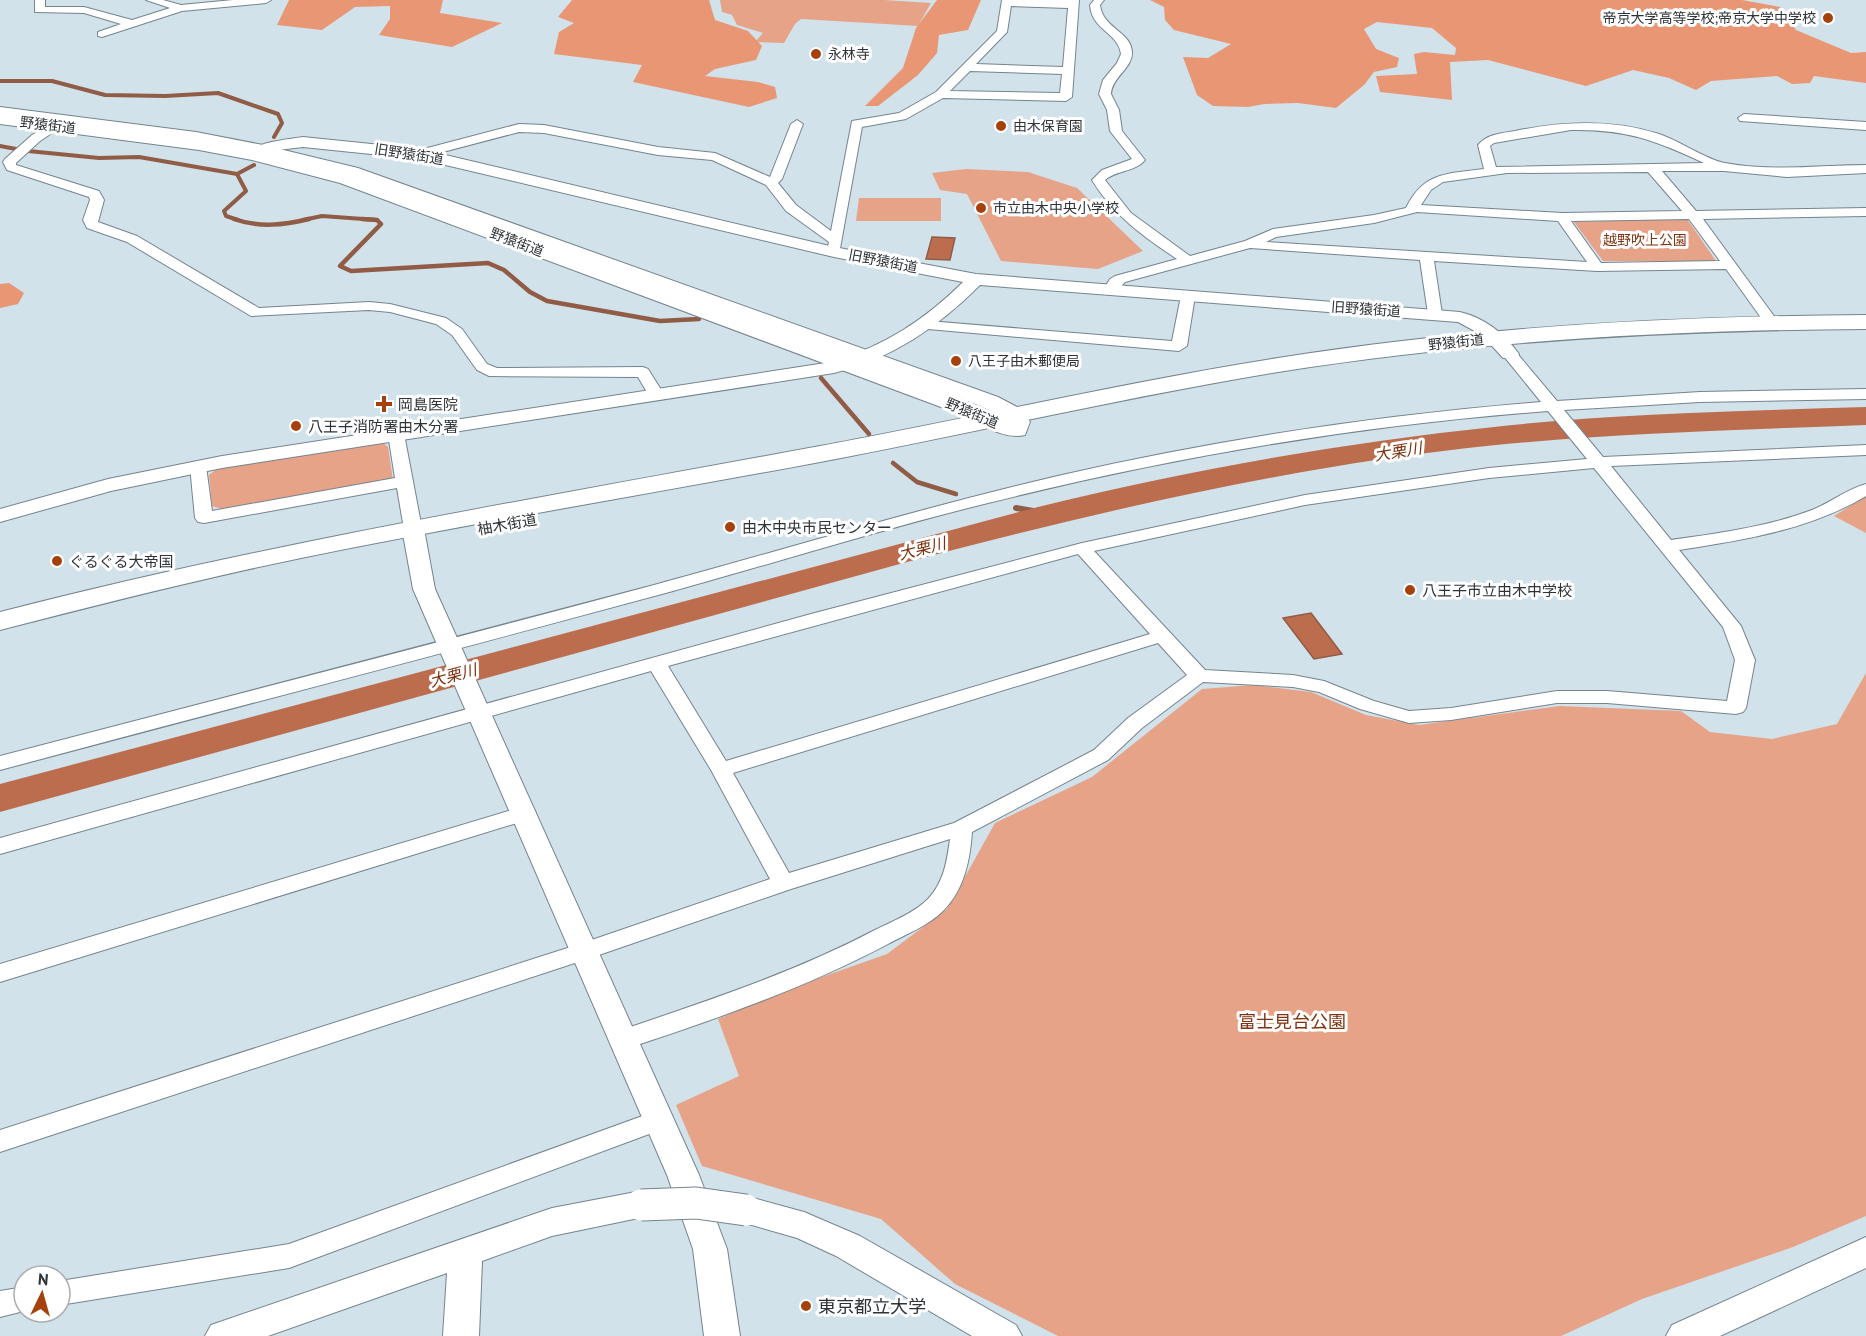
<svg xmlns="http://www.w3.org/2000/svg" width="1866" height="1336" viewBox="0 0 1866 1336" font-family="'PT Sans','Noto Sans JP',sans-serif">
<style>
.green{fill:#e7a388}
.forest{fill:#e99674}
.water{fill:#bc6d4d;stroke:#915c46;stroke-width:1.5}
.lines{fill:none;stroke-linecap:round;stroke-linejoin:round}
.stream-far2{stroke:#915c46;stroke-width:4}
.stream-far1{stroke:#915c46;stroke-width:4.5}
.stream{stroke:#915c46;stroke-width:6}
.river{fill:#bc6d4d;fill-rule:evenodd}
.minor-casing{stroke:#75848d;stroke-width:2}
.tertiary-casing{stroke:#75848d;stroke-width:2}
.secondary-casing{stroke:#75848d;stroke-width:2}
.primary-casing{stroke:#75848d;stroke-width:2}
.minor{fill:#fff;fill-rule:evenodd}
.tertiary{fill:#fff;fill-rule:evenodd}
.secondary{fill:#fff;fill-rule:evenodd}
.primary{fill:#fff;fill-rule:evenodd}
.tertiary-bridge-casing{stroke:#75848d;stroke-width:33;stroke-linecap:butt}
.tertiary-bridge{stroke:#fff;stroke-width:31}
.poi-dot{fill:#a5410b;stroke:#fff;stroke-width:2}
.labels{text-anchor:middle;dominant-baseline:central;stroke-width:6;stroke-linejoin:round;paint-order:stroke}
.far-poi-label{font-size:14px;fill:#2d3337;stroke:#fff;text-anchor:start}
.far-street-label{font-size:14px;fill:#2d3337;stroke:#fff}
.far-park-label{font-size:14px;fill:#7e3410;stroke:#fff}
.poi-label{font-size:15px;fill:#2d3337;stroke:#fff;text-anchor:start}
.street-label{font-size:15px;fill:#2d3337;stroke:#fff}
.water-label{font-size:16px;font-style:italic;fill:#7c320e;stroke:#fff}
.near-park-label{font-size:18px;fill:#7e3410;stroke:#fff}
.near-poi-label{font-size:18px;fill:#2d3337;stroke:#fff;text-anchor:start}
</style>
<rect width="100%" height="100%" fill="#d1e2eb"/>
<g class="green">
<path d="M720,0H884L931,3L918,26L801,19L795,24L784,43L755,42L763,33L737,25L732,15L722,12Z"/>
<path d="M966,169L1028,172L1077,188L1143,251L1098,269L1001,261L967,194L940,190L932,173Z"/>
<path d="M859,198H941V221H856Z"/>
<path d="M1687,219L1716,261H1603L1574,222Z"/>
<path d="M383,443L388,447L393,480L225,510L212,506L209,475L218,468Z"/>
<path d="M1866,496V533L1834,516Z"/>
<path d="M1866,673V1216L1793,1247L1642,1299L1561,1336H1058L955,1284L881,1219L702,1166L676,1105L739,1076L718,1019L788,989L887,954L947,909L995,823L1092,777L1202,689L1254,685L1311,692L1366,715L1419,725L1560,706L1681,711L1710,732L1772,739L1837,724Z"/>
</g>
<g class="forest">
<path d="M289,0H443L440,13L502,23L452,47L379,35L390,19V6L355,7L322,30L277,25Z"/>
<path d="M572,0H709L715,20L748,31L762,46L756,60L715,69L705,76L758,82L775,87L777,98L749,107L633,82L642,65L554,54L559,32L574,23L558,17Z"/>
<path d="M937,0H981L968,30L939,35L937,53L918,75L878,106H865L903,68L916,28Z"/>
<path d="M1150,0H1742L1780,7L1796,30L1851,53L1866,52V83L1814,76L1810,83L1792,84L1777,76L1711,81L1696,90L1669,78L1633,70L1586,86L1488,60L1450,62L1452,100L1380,92L1376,76L1417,74L1414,54L1424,52L1455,55L1456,48L1432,28L1377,22L1364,29L1376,49L1399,58L1397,67L1374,72L1364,85L1336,108L1298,103L1264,104L1248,107L1213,106L1197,95L1183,57L1208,58L1231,44L1174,30L1165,20L1164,7Z"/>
<path d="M9,283L24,293L18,304L0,308V284Z"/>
</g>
<g class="water">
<path d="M932,237L955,238L950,260L926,259Z"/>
<path d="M1311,613L1342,654L1314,659L1283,618Z"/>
</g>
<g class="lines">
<g class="stream-far2">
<path d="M0,81H52L105,95L165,96L218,93L278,114L282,123L274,137"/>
<path d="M0,146L16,149"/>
<path d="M28,151L99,158L139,157L237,174"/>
<path d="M238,220L226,216L224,211L246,191L237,174L254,165"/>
<path d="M303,220L322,216L377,220"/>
</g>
<g class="stream-far1">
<path d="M234,219C259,228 284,225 309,219"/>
<path d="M362,219L377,220L381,224L340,266L351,271L488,263L504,270L530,292L547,301L660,321L699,319"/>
<path d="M821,378L869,434"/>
<path d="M893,463L917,482L956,494"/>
</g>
<path class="stream" d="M1016,508L1050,514"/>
<path class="river" d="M1866,407V425C1742,430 1619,433 1496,445C1296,465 1101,511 907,562L0,812V784L1038,507C1188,470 1341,443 1494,427C1618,413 1742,411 1866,407Z"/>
<defs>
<g id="minor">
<path d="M35,0H45V7H84L132,20L170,8L146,0H163L181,5L233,0H271L266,3L182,11L102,37L98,36V32L121,24L84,13L35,12Z"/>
<path d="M1002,0H1079L1072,97L1066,101L943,98L906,119L862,127L839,254H829L827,251L829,242L786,211L766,185L712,160L658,155L544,133L519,132L420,158L414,154L416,151L519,124L544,125L658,147L715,153L770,177L791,124L797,120L803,124L782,179L778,183L796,205L831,231L852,121L899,113L936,92L997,31ZM1011,6L1068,8L1063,67L976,64L1007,32ZM970,71L1062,74L1060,93L950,91Z"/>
<path d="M1094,0H1104L1100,5C1103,29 1131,31 1132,52C1133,68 1112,77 1111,94L1119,110L1122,131L1145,160C1135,172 1117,170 1105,180L1131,213L1190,256L1245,241L1273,229L1374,215L1406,208C1424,171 1448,174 1484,169L1478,145C1487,134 1502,133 1515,131C1563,121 1612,119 1659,134C1680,141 1707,160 1725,163C1772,172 1819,165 1866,165V173L1787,177L1724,171H1662L1696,211L1866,208V216L1703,219L1779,323L1772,327L1767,326L1726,269L1597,271L1434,261L1442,314L1435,318L1428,314L1420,260L1250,248L1125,282L1115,293H1105L1103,290L1110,279L1115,276L1177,259C1144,237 1113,215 1092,180L1102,170L1132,159L1110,131L1107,110L1099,94L1103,80L1117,63L1121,54C1118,32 1092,31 1090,5ZM1571,130C1626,129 1655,140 1704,163L1496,167L1490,146L1494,143ZM1648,172L1682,211L1562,213L1421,205L1431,190L1443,182L1507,173ZM1417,212L1558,221L1587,262L1266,242L1276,237L1374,223ZM1689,219L1720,261L1601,263L1571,221Z"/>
<path d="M1744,114L1866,122V130L1740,121L1738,118Z"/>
<path d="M63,116L69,120L67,123L40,141L16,163V165L99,191L104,200L98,222L137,236L259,308L369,302L390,304L446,318L462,329L487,364L497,368L643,367L648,369L665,396L663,399H651L638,377L489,376L477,370L452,335L436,324L390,312L369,310L251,316L127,242L87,228L83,220L90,200L89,197L7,170L3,162L5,159L32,135Z"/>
<path d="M1188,292L1195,296L1187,346L1179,351L928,329L921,325L928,321L1172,341L1181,296Z"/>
<path d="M1510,349L1515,351L1557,401L1700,392L1866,389V399L1700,402L1564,410L1603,457L1866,445V455L1611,466L1671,540C1719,533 1767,527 1812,510C1830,503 1847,489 1866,484V496C1809,530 1744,540 1679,550L1741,626L1755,660L1746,708L1743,712L1736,714L1607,703H1557L1451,720L1409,723L1360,709L1319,692L1293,687L1203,682L1142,728L1108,760L972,832C970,861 964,890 943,911C928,926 906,934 888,944C805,988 714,1020 625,1049L616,1046L613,1039L616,1032C703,1002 791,974 873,931C891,922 914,913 928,899C944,882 947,861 950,839L791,889L593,957L0,1152V1130L577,945L770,879L711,770L651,671L0,854V838L811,614L1082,543L1305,495L1489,468L1587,459L1548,411C1359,425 1172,457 988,503C882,529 778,562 673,591C449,652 224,710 0,770V756C218,699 437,643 654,585C790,548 924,507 1062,475C1219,439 1380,415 1541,402L1502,354ZM1594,468L1723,627L1735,660L1727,701L1607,691H1557L1451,708L1409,711L1374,701L1324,681L1293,675L1205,670L1094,551L1305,505L1489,478ZM1078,554L1150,634L726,761L668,666ZM1158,643L1187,675L1128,718L1094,750L954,823L789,873L733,773Z"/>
<path d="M396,429L404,434L422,529L419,533H407L404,529L397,488L204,523L198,522L195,518L190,466L192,462H204L206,466L212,511L395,478L388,434Z"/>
<path d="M525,806L533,808L536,813L533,818L0,982V964Z"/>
<path d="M659,1110L668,1113L672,1120L668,1127L289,1268L60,1305V1281L289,1244Z"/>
<path d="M24,1287V1311L0,1317V1291Z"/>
</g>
<g id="tertiary">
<path d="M303,137L420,149L834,247L976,274L1460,312C1485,318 1504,333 1519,354L1517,358H1503L1482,335L1458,322L980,285C938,327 893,358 834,373L222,468L111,491L0,522V509L108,479L222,456L832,362C884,346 925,320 963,282L834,257L420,159L303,147L278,150L253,160L245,155C258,141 285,140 303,137Z"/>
<path d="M413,522L421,524L424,529L435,589L699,1175L727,1249L740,1336H704L693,1249L667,1175L413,589L402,529L405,524Z"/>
<path d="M641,1191L653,1195L658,1205L653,1215L552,1236L482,1261L479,1336H443L447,1273L268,1336H205L211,1325L552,1208Z"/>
<path d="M746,1196L804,1212L860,1236L1016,1325L1022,1336H972L836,1256L797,1238L734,1220L729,1210L734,1200Z"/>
<path d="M1866,1237V1268L1720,1336H1666L1672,1325Z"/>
</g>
<path id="secondary" d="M0,107L196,132L263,145L358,168L998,397L1023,410L1030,422L1025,435C1004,440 983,425 965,416L340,183L252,160L199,150L0,124ZM951,395L982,407L1007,420L981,406Z"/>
<path id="primary" d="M1866,315V329C1669,330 1473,341 1278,372C1125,397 973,433 820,462C649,494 477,522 306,557C203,578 102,604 0,630V612C271,542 546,497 820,446C973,418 1125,382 1278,358C1473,327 1669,316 1866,315Z"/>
</defs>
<use href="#minor" class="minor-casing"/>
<use href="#tertiary" class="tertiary-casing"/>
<use href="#secondary" class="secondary-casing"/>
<use href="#primary" class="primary-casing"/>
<use href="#minor" class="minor"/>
<use href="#tertiary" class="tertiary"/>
<use href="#secondary" class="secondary"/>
<use href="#primary" class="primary"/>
<defs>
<path id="tertiary-bridge" d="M641,1205L696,1203L746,1210"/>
</defs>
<use href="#tertiary-bridge" class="tertiary-bridge-casing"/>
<use href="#tertiary-bridge" class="tertiary-bridge"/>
</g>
<g class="poi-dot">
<circle cx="1828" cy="18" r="6"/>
<circle cx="816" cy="54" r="6"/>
<circle cx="1001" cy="126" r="6"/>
<circle cx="981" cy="208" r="6"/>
<circle cx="956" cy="361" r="6"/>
<path d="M381 395h6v6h6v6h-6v6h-6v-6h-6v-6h6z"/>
<circle cx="296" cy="426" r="6"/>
<circle cx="730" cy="527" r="6"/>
<circle cx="57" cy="561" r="6"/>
<circle cx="1410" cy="590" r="6"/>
<circle cx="806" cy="1306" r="6"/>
</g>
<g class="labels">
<g class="far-poi-label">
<text x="1816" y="18" text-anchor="end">帝京大学高等学校;帝京大学中学校</text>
<text x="828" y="54">永林寺</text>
<text x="1013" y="126">由木保育園</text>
<text x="993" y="208">市立由木中央小学校</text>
<text x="968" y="361">八王子由木郵便局</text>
</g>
<g class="far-street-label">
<text transform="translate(48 125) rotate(7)">野猿街道</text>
<text transform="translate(409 154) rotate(9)">旧野猿街道</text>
<text transform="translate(517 242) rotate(21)">野猿街道</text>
<text transform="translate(883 261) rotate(11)">旧野猿街道</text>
<text transform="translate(1366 309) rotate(4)">旧野猿街道</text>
<text transform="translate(1456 342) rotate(-6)">野猿街道</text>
<text transform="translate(972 413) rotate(23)">野猿街道</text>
</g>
<g class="far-park-label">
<text x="1645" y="240">越野吹上公園</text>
</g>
<g class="poi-label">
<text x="398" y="404">岡島医院</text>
<text x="308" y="426">八王子消防署由木分署</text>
<text x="742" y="527">由木中央市民センター</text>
<text x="69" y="561">ぐるぐる大帝国</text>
<text x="1422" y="590">八王子市立由木中学校</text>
</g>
<g class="street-label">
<text transform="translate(507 524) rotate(-10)">柚木街道</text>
</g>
<g class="water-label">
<text transform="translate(1398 451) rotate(-9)">大栗川</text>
<text transform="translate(922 548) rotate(-14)">大栗川</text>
<text transform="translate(453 675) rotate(-15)">大栗川</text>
</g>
<g class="near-park-label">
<text x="1292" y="1021">富士見台公園</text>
</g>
<g class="near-poi-label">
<text x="818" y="1306">東京都立大学</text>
</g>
</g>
<g transform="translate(42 1294) rotate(5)"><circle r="28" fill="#ffffff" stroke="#abadaf" stroke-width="1.5"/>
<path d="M0-4.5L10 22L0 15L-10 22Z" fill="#a5410b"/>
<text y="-9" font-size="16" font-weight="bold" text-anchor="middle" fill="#2d3337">N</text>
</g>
</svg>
